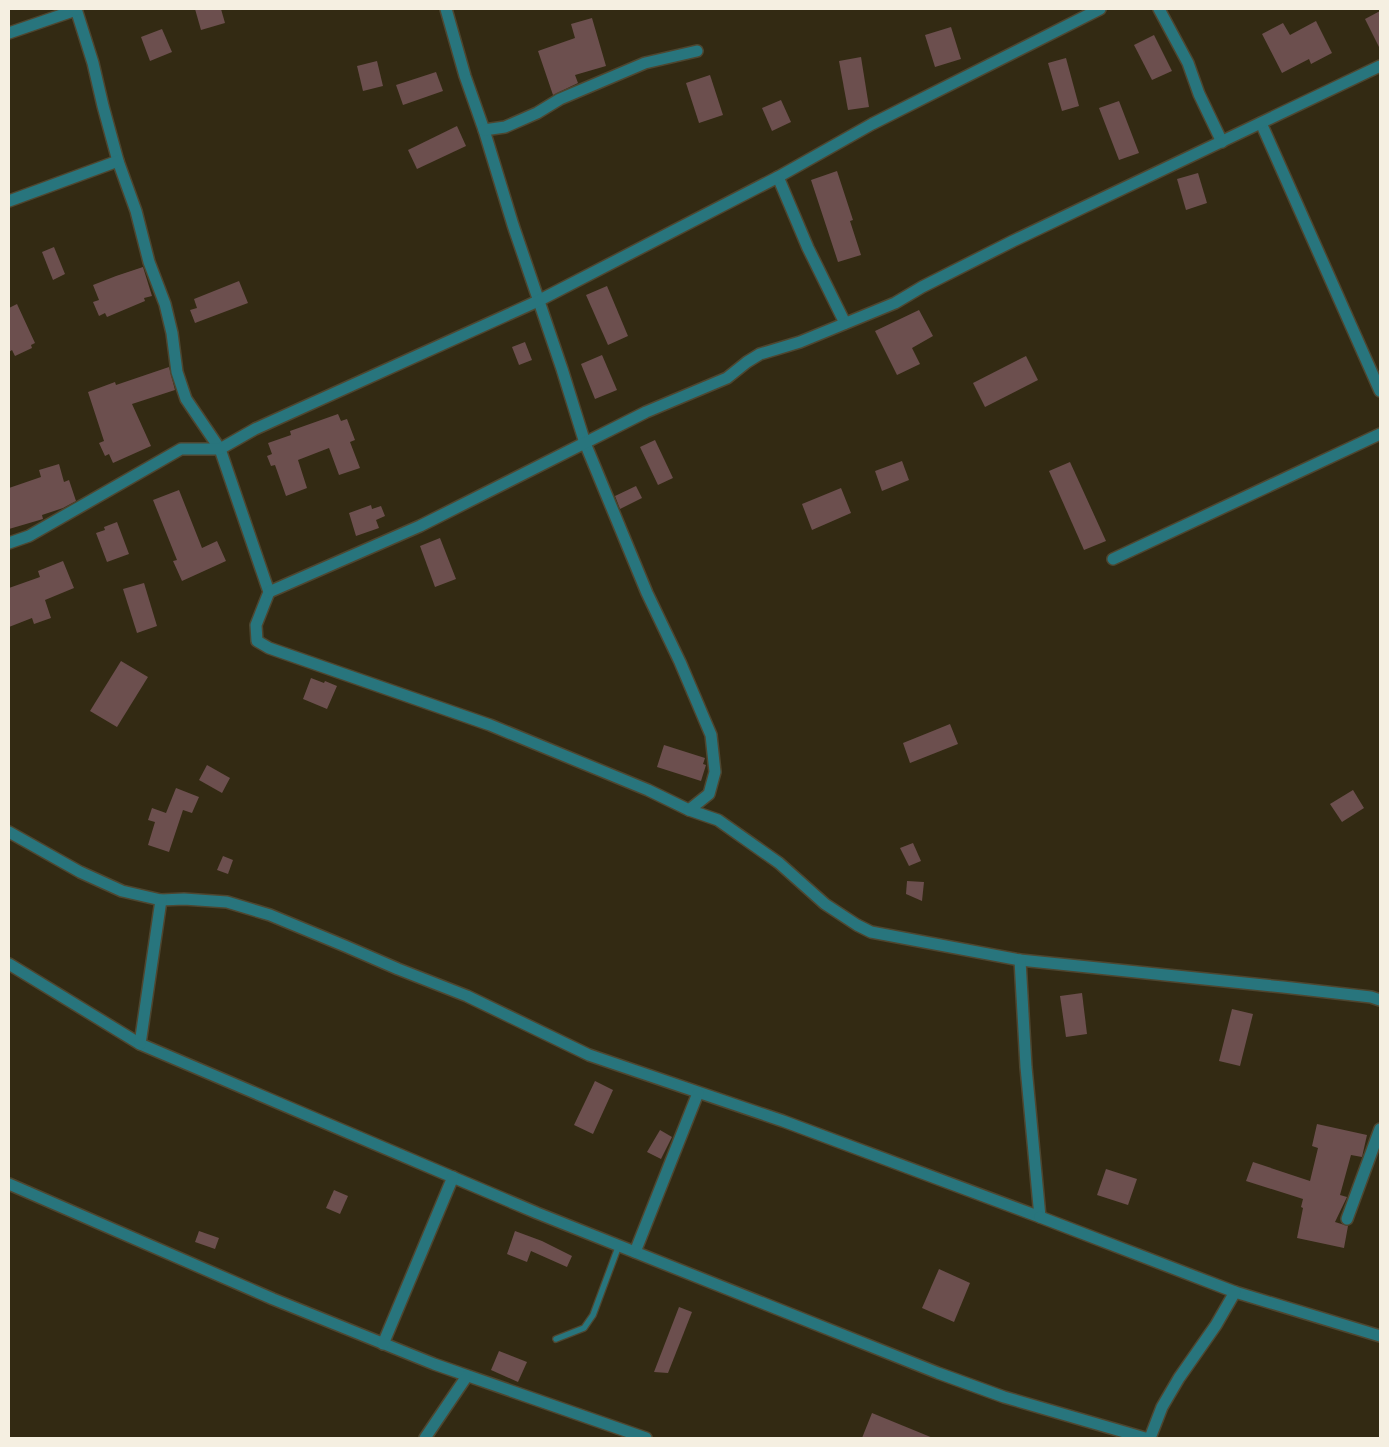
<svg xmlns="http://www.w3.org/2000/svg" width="1389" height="1447" viewBox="0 0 1389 1447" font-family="Karla,sans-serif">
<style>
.building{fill:#6c4f4e}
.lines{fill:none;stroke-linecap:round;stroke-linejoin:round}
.service-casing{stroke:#4e4630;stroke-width:8}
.minor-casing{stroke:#4e4630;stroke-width:14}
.service{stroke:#28757d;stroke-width:5.5}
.minor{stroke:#28757d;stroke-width:11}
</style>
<rect width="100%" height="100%" fill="#332a13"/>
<g class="building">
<path d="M195,9H221L225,23L201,30Z"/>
<path d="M1380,11V49L1365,19Z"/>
<path d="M592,18L606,66L575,75L578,83L553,95L538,51L575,38L571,24Z"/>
<path d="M1316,21L1332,53L1311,64L1309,59L1282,73L1262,34L1283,23L1290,35Z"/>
<path d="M951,27L961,59L935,67L925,35Z"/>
<path d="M162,29L172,52L150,61L141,37Z"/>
<path d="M1154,35L1172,71L1152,80L1134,45Z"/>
<path d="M861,57L869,107L848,110L839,61Z"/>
<path d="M1066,58L1079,106L1062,111L1048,63Z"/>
<path d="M377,61L383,86L363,91L357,66Z"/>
<path d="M436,72L443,91L403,105L396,85Z"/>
<path d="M710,75L723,115L699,123L686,83Z"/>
<path d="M781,100L791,122L772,131L762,108Z"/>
<path d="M1119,101L1139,153L1119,160L1099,108Z"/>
<path d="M457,126L466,146L417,169L408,150Z"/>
<path d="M837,171L853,220L850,221L861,255L838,262L811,180Z"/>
<path d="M1198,173L1207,203L1186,210L1177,179Z"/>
<path d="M54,247L65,274L53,280L42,252Z"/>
<path d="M143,267L152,296L144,298L145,301L107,317L105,313L99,316L93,302L99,300L93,285L116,276Z"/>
<path d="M239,281L248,303L195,323L190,310L197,308L194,299Z"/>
<path d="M607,286L628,336L608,345L586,295Z"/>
<path d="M17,304L35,343L31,345L32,348L15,356L12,350L9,352V308Z"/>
<path d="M919,310L933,336L912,348L920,364L897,375L875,331Z"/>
<path d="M525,342L532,360L519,365L512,347Z"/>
<path d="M602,355L617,390L595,399L581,364Z"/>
<path d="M1026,356L1038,380L985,407L973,383Z"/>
<path d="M169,367L175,390L132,404L151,446L113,463L109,454L105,456L99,443L104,441L88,392L115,382L116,385Z"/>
<path d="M338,414L341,421L347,419L355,440L350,442L360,468L339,475L329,448L298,460L307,488L286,496L275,465L271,466L267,456L272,454L268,443L291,435L290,431Z"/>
<path d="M655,440L673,478L658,485L640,447Z"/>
<path d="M902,461L909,480L882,491L875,471Z"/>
<path d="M1070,462L1106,541L1084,550L1049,471Z"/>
<path d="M59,464L64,482L69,480L76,501L63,508L42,515L43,519L9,529V488L41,477L39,470Z"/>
<path d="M636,486L642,498L620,509L615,496Z"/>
<path d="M841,488L851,513L812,530L802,504Z"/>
<path d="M179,490L202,548L217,541L226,561L182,581L173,561L177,560L153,500Z"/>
<path d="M371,505L372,509L381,506L385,516L376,520L379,528L356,536L349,513Z"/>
<path d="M117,522L129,554L107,562L96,533L105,530L104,527Z"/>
<path d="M440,538L456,579L435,587L420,546Z"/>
<path d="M63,561L74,588L45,600L51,618L34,624L32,618L9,627V588L40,577L38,571Z"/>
<path d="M144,583L157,626L137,633L123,589Z"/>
<path d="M121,661L148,677L117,727L90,711Z"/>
<path d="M311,678L324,683L325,681L337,686L327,709L303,699Z"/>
<path d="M950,724L958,744L910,763L903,743Z"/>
<path d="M664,745L705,758L703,764L706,765L701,781L657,767Z"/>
<path d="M207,765L230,778L222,793L199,780Z"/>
<path d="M176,788L199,797L192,813L183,810L169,852L148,845L155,822L148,820L152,808L166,813Z"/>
<path d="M1353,790L1364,808L1342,822L1330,804Z"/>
<path d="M913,843L921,861L909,866L900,848Z"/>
<path d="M223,856L233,860L228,874L217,870Z"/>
<path d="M907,881L924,882L922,901L906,894Z"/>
<path d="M1082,993L1087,1034L1066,1037L1060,996Z"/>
<path d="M1232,1009L1253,1014L1240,1066L1219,1061Z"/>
<path d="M595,1081L613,1090L593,1134L574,1125Z"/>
<path d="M1317,1124L1367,1135L1362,1157L1351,1155L1340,1195L1347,1197L1335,1222L1348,1226L1344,1248L1297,1238L1303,1208L1301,1207L1303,1199L1246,1181L1253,1162L1310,1181L1318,1148L1312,1146Z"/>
<path d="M660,1130L672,1137L661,1159L647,1152Z"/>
<path d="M1106,1169L1137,1179L1128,1205L1097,1195Z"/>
<path d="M334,1190L348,1196L340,1214L326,1208Z"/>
<path d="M199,1231L219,1238L215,1249L195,1242Z"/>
<path d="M515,1231L542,1241L572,1256L567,1267L531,1251L527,1262L507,1254Z"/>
<path d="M939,1269L970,1283L954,1322L922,1308Z"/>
<path d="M679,1307L692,1312L668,1373L654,1372Z"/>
<path d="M499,1351L527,1362L518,1382L491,1370Z"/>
<path d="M872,1413L933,1438H862Z"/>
</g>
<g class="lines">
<defs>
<path id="service" d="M556,1339L584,1328L593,1315L619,1245"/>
<g id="minor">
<path d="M76,9L93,63L103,106L118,161L136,211L149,262L165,304L172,333L177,372L186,399L220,449L269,592L256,625L257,641L269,648L490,725L648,790L689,810"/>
<path d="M446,9L465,76L484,130L513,225L562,369L585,443L647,593L680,662L711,735L715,772L709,794L689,810L718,820L779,863L825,904L857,925L871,932L1020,960L1283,987L1371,997L1380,1000"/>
<path d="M1159,9L1188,63L1199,94L1222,142"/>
<path d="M9,33L76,10"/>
<path d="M1261,123L1380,391"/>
<path d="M484,130L505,127L537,113L560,99L645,63L697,51"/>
<path d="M778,177L808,248L845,323"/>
<path d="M9,201L118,161"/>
<path d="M9,543L29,536L181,449H220L255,429L538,301L778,177L872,124L1100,9"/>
<path d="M1113,559L1380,434"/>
<path d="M269,592L420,526L646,412L727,378L747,362L760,354L800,342L895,303L922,287L1013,241L1380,66"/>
<path d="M9,832L80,872L122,891L161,900L184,899L227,902L270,915L345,946L398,969L467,996L589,1055L783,1121L1040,1217L1026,1067L1020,960"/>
<path d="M9,964L140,1044L537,1213L938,1373L1004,1397L1145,1438"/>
<path d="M140,1044L161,900"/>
<path d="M9,1184L273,1299L434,1364L646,1438"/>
<path d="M1040,1217L1235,1292L1380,1336"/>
<path d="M1347,1219L1380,1129"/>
<path d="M635,1252L698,1093"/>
<path d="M383,1344L453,1177"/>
<path d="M425,1438L467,1376"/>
<path d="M1150,1438L1162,1407L1179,1378L1216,1325L1235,1292"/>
</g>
</defs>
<use href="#service" class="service-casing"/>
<use href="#minor" class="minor-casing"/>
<use href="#service" class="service"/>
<use href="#minor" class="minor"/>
</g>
<rect width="1389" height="1447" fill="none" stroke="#f5efe1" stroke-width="20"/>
</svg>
